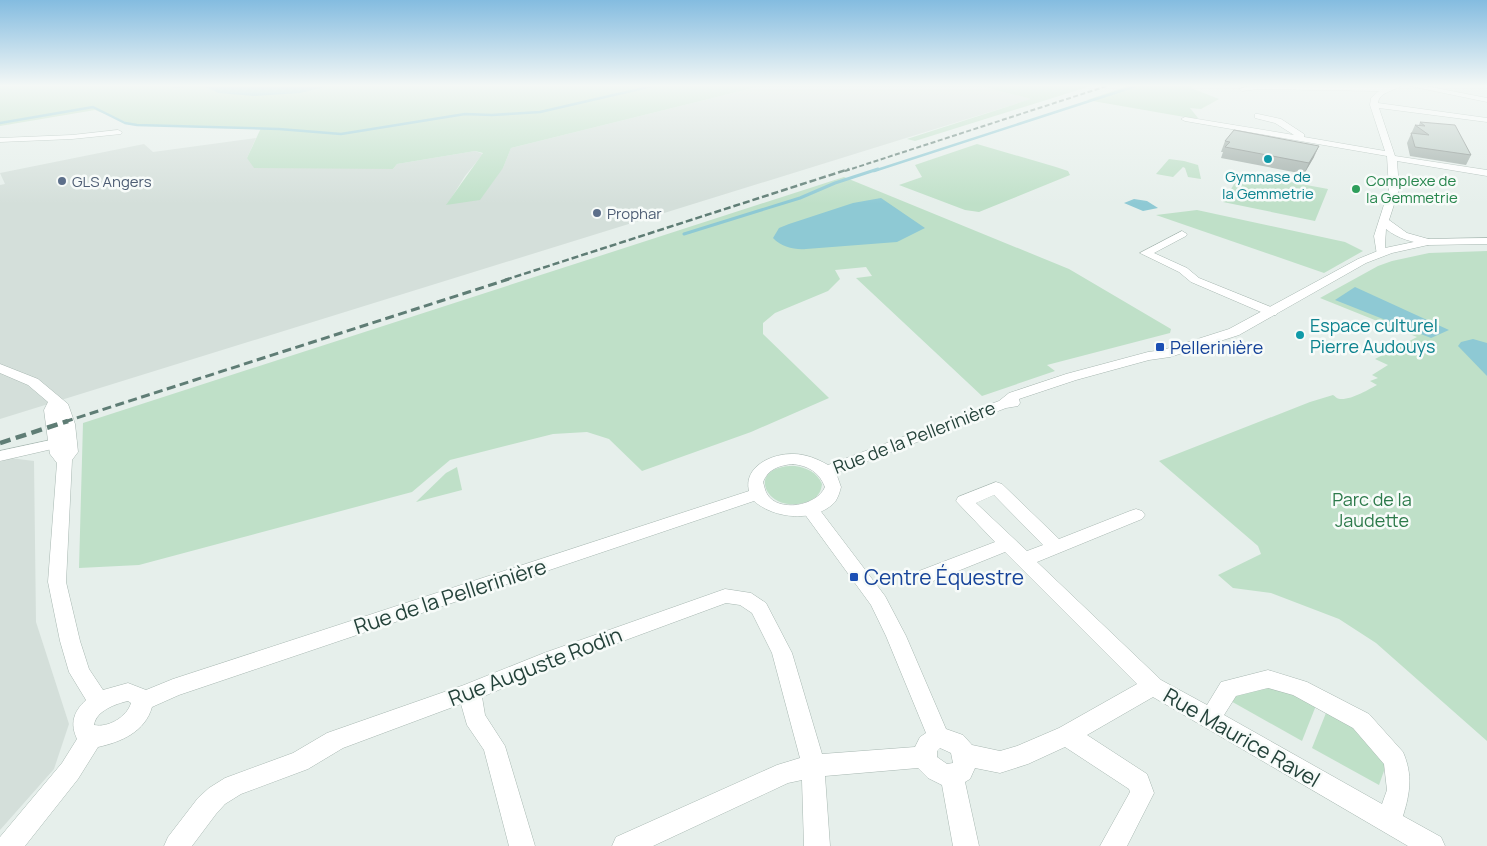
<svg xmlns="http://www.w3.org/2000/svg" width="1487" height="846" viewBox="0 0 1487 846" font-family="Manrope,sans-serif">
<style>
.built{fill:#d4dfda}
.green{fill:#bfe0c8}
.water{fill:#8ec9d4}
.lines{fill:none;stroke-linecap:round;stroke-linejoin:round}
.stream-far1{stroke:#8ec9d4;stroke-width:2.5}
.stream{stroke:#8ec9d4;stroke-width:3}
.minor-casing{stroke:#a8b8b2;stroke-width:1}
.tertiary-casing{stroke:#a8b8b2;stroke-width:1}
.minor{fill:#fff;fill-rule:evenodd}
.tertiary{fill:#fff;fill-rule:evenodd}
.rail-far3{stroke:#5f7d75;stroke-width:2;stroke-dasharray:5 2.5;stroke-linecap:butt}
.rail-far2{stroke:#5f7d75;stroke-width:2.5;stroke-dasharray:7 3;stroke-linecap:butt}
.rail-far1{stroke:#5f7d75;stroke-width:3;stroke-dasharray:9 4.5;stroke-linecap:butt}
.rail{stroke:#5f7d75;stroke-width:4.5;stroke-dasharray:11 5.5;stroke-linecap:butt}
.wall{fill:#a1aea9}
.shaded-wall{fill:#838d89}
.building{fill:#bbcac4;stroke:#838d89}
.culture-dot{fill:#0f9aa8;stroke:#f7fbf9;stroke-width:2}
.service-dot{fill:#5c6f8a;stroke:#f7fbf9;stroke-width:2}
.leisure-dot{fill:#2e9e5b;stroke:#f7fbf9;stroke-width:2}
.transit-dot{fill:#1a4fb4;stroke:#f7fbf9;stroke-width:2}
.labels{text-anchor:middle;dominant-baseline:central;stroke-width:5;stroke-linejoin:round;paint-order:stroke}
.far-culture-label{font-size:15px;fill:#0d838f;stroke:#f7fbf9}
.far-leisure-label{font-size:15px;fill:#27864d;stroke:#f7fbf9;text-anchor:start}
.far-service-label{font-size:15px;fill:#4e5e75;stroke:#f7fbf9;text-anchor:start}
.culture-label{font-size:18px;fill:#0d838f;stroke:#f7fbf9;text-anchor:start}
.transit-label{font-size:18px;fill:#164399;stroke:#f7fbf9;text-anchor:start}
.street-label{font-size:18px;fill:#24423a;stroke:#f7fbf9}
.park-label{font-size:18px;fill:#2d7a4b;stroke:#f7fbf9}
.near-transit-label{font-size:21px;fill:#164399;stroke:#f7fbf9;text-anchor:start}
.near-street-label{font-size:21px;fill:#24423a;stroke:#f7fbf9}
</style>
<rect width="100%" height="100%" fill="#e6efeb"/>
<g class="built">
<path d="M765,85H977L1032,99L0,419V185L5,184L0,173L144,144L153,152L256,138L247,158L393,169L397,164L475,151L483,154L465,176L447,205L503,168L511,148Z"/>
<path d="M10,458L34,461L36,622L69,724L54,769L0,830V462Z"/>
</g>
<g class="green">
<path d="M0,85H765L511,148L503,168L480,200L446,205L483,153L475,151L397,164L393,169L254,168L247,158L261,128L133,125L95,110L0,126Z"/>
<path d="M977,85H1094L915,141L907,139L1031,99Z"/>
<path d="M1130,85H1194L1191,88L1219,99L1201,109L1190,108L1198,118L1196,119L1087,100Z"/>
<path d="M977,144L1056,167L1068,171L1070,175L979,212L965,210L899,185L922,177L915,165Z"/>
<path d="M1169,159L1184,161L1198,165L1201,179L1188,177L1185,168L1183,167L1173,177L1156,174Z"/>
<path d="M1241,173L1328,189L1315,221L1223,202Z"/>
<path d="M844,177L1069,269L1171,329L1170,333L1047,365L1055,371L982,396L856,278L872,276L866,267L835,270L840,279L828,291L775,313L763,323V334L829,398L751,432L642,471L609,439L587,432L553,434L450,460L412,492L139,565L79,568L83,423Z"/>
<path d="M1197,210L1345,242L1363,251L1324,273L1156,215Z"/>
<path d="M1487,251V741L1376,643L1339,619L1271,593L1233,588L1218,575L1261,554L1258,546L1159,461L1310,402L1333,395C1335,396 1337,399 1340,399C1352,400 1369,389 1377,385L1370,381L1378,378L1372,375L1388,365L1375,359L1417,337L1320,298L1378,266L1392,261L1429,253Z"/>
<path d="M795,466C807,468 817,472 822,484C821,493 817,498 809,501C767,518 742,465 795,466Z"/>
<path d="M457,467L462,490L416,502L446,473Z"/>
<path d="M1259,684L1317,703L1302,741L1229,700L1236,691Z"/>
<path d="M1328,708L1346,719L1383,755L1385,768L1379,785L1312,748Z"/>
</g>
<g class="water">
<path d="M177,85H334L300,93L254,96L219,93L205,87L172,88Z"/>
<path d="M881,198L925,228L897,242L806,249C795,250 781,247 773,238L779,228L789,224L853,203Z"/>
<path d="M1134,199L1147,201L1158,208L1143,211L1124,203Z"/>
<path d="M1355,287L1449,330L1431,338L1335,300Z"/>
<path d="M1473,339L1487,343V376L1458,346L1461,342Z"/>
</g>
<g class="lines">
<g class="stream-far1">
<path d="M0,123L93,107L125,123L137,125L279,129L341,134L465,114L492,115L540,112L657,85"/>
<path d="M874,171L1139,85"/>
</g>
<path class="stream" d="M684,234L800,198L835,183L878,169"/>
<defs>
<g id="minor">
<path d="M1254,85H1403C1394,91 1379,92 1378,103L1487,118V122L1379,108L1395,156L1487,170V176L1397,161L1399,189L1389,220L1407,233L1432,240L1433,242L1428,245C1413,242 1398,239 1386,229L1385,245L1386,253L1385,255H1377L1374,236L1389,189L1387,156L1185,121L1181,119L1185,117L1294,135L1275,123L1255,118V114H1258L1281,119L1304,134V137L1385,151L1370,105L1371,98L1379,91L1258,89L1242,91L1239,89Z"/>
<path d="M1421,85L1487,98V102L1410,86Z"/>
<path d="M118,130L122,132L121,134L72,139L0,142V138L72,135Z"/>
<path d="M1182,231L1187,234L1186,236L1154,253L1187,268L1199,278L1276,309L1278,312L1276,315H1268L1191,282L1179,272L1140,253Z"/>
<path d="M69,436L74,438L77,441L74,444L0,461V451Z"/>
<path d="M996,482L1002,484L1059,539L1130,511L1136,509L1142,511L1145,515L1142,519L1037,562L1161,680L1207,705L1221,682L1268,670L1307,682L1369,714L1403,752C1413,775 1410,793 1403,816L1441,837L1445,846H1408L1153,697L1087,735L1147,774L1154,793L1127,846H1100L1130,792L1129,789L1065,747L1028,764L1000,773L975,768L970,779L965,782L979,846H953L942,785L928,778L918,768L825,776L830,846H804L802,780L788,783L653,846H612L616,837L777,765L800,758L772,653L752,613L740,605L726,603L558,665L482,697L485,715L505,746L535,846H509L484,750L467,725L461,704L343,748L308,769L241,794L225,804L216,814L192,846H164L168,837L198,798L209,788L225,778L293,753L327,733L464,685L544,653L725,589L751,593L766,603L792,653L822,754L915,747L920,737L926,733L886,636L871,605L801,509L804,505L810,503L816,505L885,596L906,636L946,729L963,735L972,745L1000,751L1017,746L1059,728L1137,684L1005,552L933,581L926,583L919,581L917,576L919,571L995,542L956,501L958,497ZM994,495L1043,545L1027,551L976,503ZM1268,688L1293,695L1353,728L1384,764L1387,790L1382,804L1224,715L1236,696ZM940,748L951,753L953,763L947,764L937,757V751Z"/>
</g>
<path id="tertiary" d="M1487,238V244L1428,245L1392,253L1366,263L1239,335L1170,357L1149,360L1076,380L1019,399L1020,403L1018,406L1006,408L836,473L841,487C840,491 838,498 835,502C815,523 774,519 754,501L179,695L152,707C145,732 121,742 98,747L78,779L25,846H0V837L62,763L77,739C70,724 73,712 86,700L69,672L60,641L48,582L57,463L50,454L49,448L44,410L48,402L28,385L0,373V364L38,379L68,404L75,424L78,452L72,460L66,582L80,641L89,669L103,690L128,683L146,690L173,679L749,491C743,466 773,453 794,454C805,454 818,459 828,465L999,401L1009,393L1066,374L1148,352L1163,350L1229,329L1358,259L1385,248L1428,239ZM793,464C809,466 819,472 825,487C817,506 778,513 767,494C765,491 764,485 763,482C768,469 780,465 793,464ZM128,701L131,703C127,717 108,728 94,725C96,711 115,704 128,701Z"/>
</defs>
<use href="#minor" class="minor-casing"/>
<use href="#tertiary" class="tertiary-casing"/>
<use href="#minor" class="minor"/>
<use href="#tertiary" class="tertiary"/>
<path class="rail-far3" d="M845,171L1110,85"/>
<path class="rail-far2" d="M505,280L849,169"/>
<path class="rail-far1" d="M64,422L509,279"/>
<path class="rail" d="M0,443L68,421"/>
</g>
<g class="wall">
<path d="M1420,122L1471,155L1466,165L1410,156L1407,143L1415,125H1419Z"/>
<path d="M1225,141L1314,157L1304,174L1221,158L1223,152H1221Z"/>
</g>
<path class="shaded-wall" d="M1319,146L1314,157L1304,174L1309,163Z"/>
<g class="building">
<path d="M1420,122L1455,125L1471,155L1415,147L1411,133L1429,135L1415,125L1425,126Z"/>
<path d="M1234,130L1319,146L1309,163L1225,147L1230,142L1225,141Z"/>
</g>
<linearGradient id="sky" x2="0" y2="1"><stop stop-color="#84bce0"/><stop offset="0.42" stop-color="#f4f8f6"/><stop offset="1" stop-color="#f4f8f6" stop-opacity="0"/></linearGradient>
<rect width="1487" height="204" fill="url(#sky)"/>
<g class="culture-dot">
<circle cx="1268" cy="159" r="5"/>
<circle cx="1300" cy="335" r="5"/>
</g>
<g class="service-dot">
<circle cx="62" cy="181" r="5"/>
<circle cx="597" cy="213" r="5"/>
</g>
<circle class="leisure-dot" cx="1356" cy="189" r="5"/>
<g class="transit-dot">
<rect x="1155" y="342" width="10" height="10" rx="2.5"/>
<rect x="849" y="572" width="10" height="10" rx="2.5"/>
</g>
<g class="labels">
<g class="far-culture-label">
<text x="1268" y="176">Gymnase de<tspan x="1268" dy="17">la Gemmetrie</tspan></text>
</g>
<g class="far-leisure-label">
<text x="1366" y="180">Complexe de<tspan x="1366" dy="17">la Gemmetrie</tspan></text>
</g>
<g class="far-service-label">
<text x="72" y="181">GLS Angers</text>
<text x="607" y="213">Prophar</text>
</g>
<g class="culture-label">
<text x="1310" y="325">Espace culturel<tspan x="1310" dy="21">Pierre Audouys</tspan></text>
</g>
<g class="transit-label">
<text x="1170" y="347">Pellerinière</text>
</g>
<g class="street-label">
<text transform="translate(914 437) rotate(-21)">Rue de la Pellerinière</text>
</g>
<g class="park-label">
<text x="1372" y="499">Parc de la<tspan x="1372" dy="21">Jaudette</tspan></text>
</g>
<g class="near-transit-label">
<text x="864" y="577">Centre Équestre</text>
</g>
<g class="near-street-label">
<text transform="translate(450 596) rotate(-18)">Rue de la Pellerinière</text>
<text transform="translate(535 666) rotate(-21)">Rue Auguste Rodin</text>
<text transform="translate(1242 737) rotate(30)">Rue Maurice Ravel</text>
</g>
</g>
</svg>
